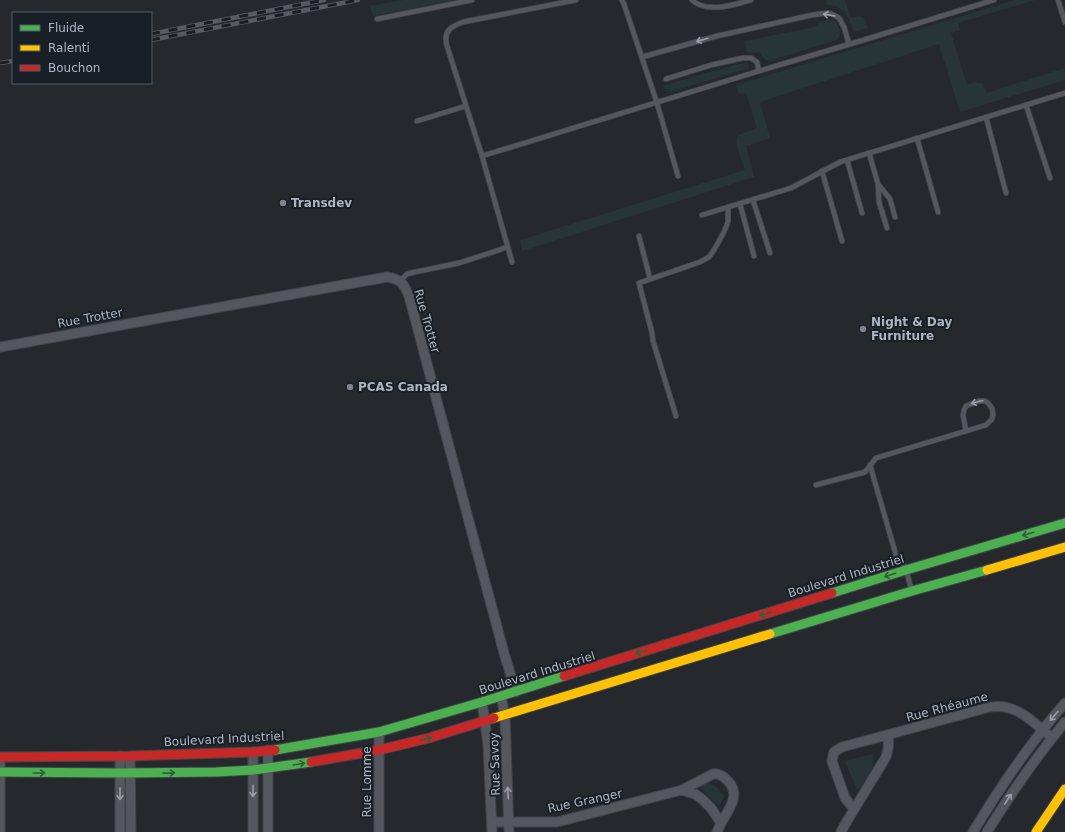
<svg xmlns="http://www.w3.org/2000/svg" width="1065" height="832" viewBox="0 0 1065 832" font-family="'DejaVu Sans',sans-serif">
<style>
.green{fill:#273536}
.lines{fill:none;stroke-linecap:round;stroke-linejoin:round}
.lane-casing{stroke:#424549;stroke-width:6}
.street-casing{stroke:#424549;stroke-width:11}
.fast-casing{stroke:#424549;stroke-width:11}
.slow-casing{stroke:#424549;stroke-width:11}
.jam-casing{stroke:#424549;stroke-width:11}
.lane{stroke:#54575d;stroke-width:4.5}
.street{stroke:#54575d;stroke-width:9}
.fast{stroke:#4caf50;stroke-width:9}
.slow{stroke:#ffc107;stroke-width:9}
.jam{stroke:#c62828;stroke-width:9}
.rail-casing{stroke:#585b60;stroke-width:4.5}
.rail{stroke:#191f27;stroke-width:3;stroke-dasharray:9;stroke-linecap:butt}
.oneway{stroke:#989da7}
.oneway2{stroke:#306039}
.poi-dot{fill:#7e838d;stroke:#191f27;stroke-width:1.5}
.labels{text-anchor:middle;dominant-baseline:central;stroke-width:4;stroke-linejoin:round;paint-order:stroke}
.poi-label{font-size:12px;font-weight:bold;fill:#aeb4c0;stroke:#191f27;text-anchor:start}
.street-label{font-size:12px;fill:#aeb4c0;stroke:#191f27}
</style>
<rect width="100%" height="100%" fill="#25292e"/>
<g class="green">
<path d="M403,0H455L373,16L370,6Z"/>
<path d="M826,0H845L851,18C863,14 865,17 868,28L858,31H855C852,28 852,26 850,22C846,11 839,5 827,5Z"/>
<path d="M1015,0H1035L958,23L960,30L951,33L967,85L975,82L983,84L986,93L1065,68V80L960,112L939,44L760,102L770,138L746,146L754,177L522,251L520,240L745,170C743,163 732,140 739,135C744,132 752,131 757,128L746,93L739,94L736,85Z"/>
<path d="M828,19L835,21C840,26 843,35 836,40L769,61C763,60 763,56 759,52L747,53L745,41L815,27L820,22Z"/>
<path d="M748,62L749,68L670,92L669,89H665L663,86L713,71Z"/>
<path d="M873,754C874,772 868,778 857,790L845,761Z"/>
<path d="M705,783C714,783 719,789 724,796L719,807C714,800 707,795 701,788Z"/>
</g>
<g class="lines">
<defs>
<g id="lane">
<path d="M622,0L624,4L657,103L678,176"/>
<path d="M692,0C694,2 697,4 700,5C716,11 736,4 751,0"/>
<path d="M1058,0L1065,22"/>
<path d="M377,19L472,0"/>
<path d="M642,57L717,36L812,15L828,13L834,15L839,18L844,27L849,44"/>
<path d="M666,79L711,65L743,58H751L757,62L759,71"/>
<path d="M1026,105L1050,178"/>
<path d="M986,117L1006,193"/>
<path d="M417,121L466,106"/>
<path d="M917,138L938,212"/>
<path d="M869,153L878,184L890,199L895,217"/>
<path d="M482,156L759,71L857,42L994,0"/>
<path d="M847,160L862,213"/>
<path d="M822,171L842,241"/>
<path d="M878,185L879,202L887,228"/>
<path d="M753,200L770,253"/>
<path d="M740,204L754,256"/>
<path d="M702,215L791,188L840,162L1065,93"/>
<path d="M639,236L650,279"/>
<path d="M512,262L482,156L447,46C443,31 450,27 463,22L576,0"/>
<path d="M400,281L407,274L415,272L459,263L499,250L507,247"/>
<path d="M676,416L653,341L652,333L639,283L700,262L709,257L714,250L724,232L728,222V207"/>
<path d="M870,465L896,555C906,564 908,577 911,589"/>
<path d="M816,485L865,472L876,458L986,425L992,419L993,415L992,408L988,403L985,401H979L966,406L964,410L963,415L966,431"/>
</g>
<g id="street">
<path d="M0,347L387,277C401,279 404,284 409,296L504,653L516,692"/>
<path d="M501,696L505,716L509,832"/>
<path d="M482,702L488,745L492,832"/>
<path d="M379,732V832"/>
<path d="M130,756L131,832"/>
<path d="M0,757V832"/>
<path d="M682,790L713,774C719,773 723,776 727,780C742,794 729,809 721,823"/>
<path d="M854,809L845,798L832,761L834,752L842,747L887,735"/>
<path d="M492,822H557L682,790L695,794L702,799L711,808L721,823L717,832"/>
<path d="M120,832V756"/>
<path d="M253,832V752"/>
<path d="M268,832V750"/>
<path d="M841,832L847,821L886,757C888,749 890,744 887,735L986,708C1015,701 1032,721 1052,738"/>
<path d="M973,832C1000,787 1030,743 1065,703"/>
<path d="M987,832C1011,793 1037,756 1065,722"/>
</g>
<g id="fast">
<path d="M832,593L906,570L1065,523"/>
<path d="M770,634L912,591L987,570"/>
<path d="M275,750L379,732L482,702L564,676"/>
<path d="M0,772L121,773L216,772L253,770L311,762"/>
</g>
<g id="slow">
<path d="M987,570L1065,547"/>
<path d="M494,718L770,634"/>
<path d="M1036,832L1065,789"/>
</g>
<g id="jam">
<path d="M564,676L832,593"/>
<path d="M0,757L130,756L253,752L275,750"/>
<path d="M311,762L379,750L429,738L494,718"/>
</g>
</defs>
<use href="#lane" class="lane-casing"/>
<use href="#street" class="street-casing"/>
<use href="#fast" class="fast-casing"/>
<use href="#slow" class="slow-casing"/>
<use href="#jam" class="jam-casing"/>
<use href="#lane" class="lane"/>
<use href="#street" class="street"/>
<use href="#fast" class="fast"/>
<use href="#slow" class="slow"/>
<use href="#jam" class="jam"/>
<defs>
<g id="rail">
<path d="M151,34L324,0"/>
<path d="M151,40L358,0"/>
<path d="M0,63L13,61"/>
</g>
</defs>
<use href="#rail" class="rail-casing"/>
<use href="#rail" class="rail"/>
</g>
<defs><path id="oneway-shaft" d="M-6 0H5M1.5-3L5.5 0L1.5 3" fill="none" stroke-width="1.6" stroke-linecap="round" stroke-linejoin="round"/></defs>
<g class="oneway">
<use href="#oneway-shaft" transform="translate(829 15) rotate(-170)"/>
<use href="#oneway-shaft" transform="translate(702 40) rotate(164)"/>
<use href="#oneway-shaft" transform="translate(977 402) rotate(165)"/>
<use href="#oneway-shaft" transform="translate(1054 716) rotate(130)"/>
<use href="#oneway-shaft" transform="translate(253 791) rotate(91)"/>
<use href="#oneway-shaft" transform="translate(508 793) rotate(-92)"/>
<use href="#oneway-shaft" transform="translate(120 794) rotate(90)"/>
<use href="#oneway-shaft" transform="translate(1008 799) rotate(-57)"/>
</g>
<g class="oneway2">
<use href="#oneway-shaft" transform="translate(1028 534) rotate(164)"/>
<use href="#oneway-shaft" transform="translate(890 575) rotate(163)"/>
<use href="#oneway-shaft" transform="translate(765 614) rotate(163)"/>
<use href="#oneway-shaft" transform="translate(641 652) rotate(163)"/>
<use href="#oneway-shaft" transform="translate(426 739) rotate(-14)"/>
<use href="#oneway-shaft" transform="translate(299 764) rotate(-9)"/>
<use href="#oneway-shaft" transform="translate(39 773)"/>
<use href="#oneway-shaft" transform="translate(169 773) rotate(-1)"/>
</g>
<g class="poi-dot">
<circle cx="283" cy="203" r="4"/>
<circle cx="863" cy="329" r="4"/>
<circle cx="350" cy="387" r="4"/>
</g>
<g class="labels">
<g class="poi-label">
<text x="291" y="203">Transdev</text>
<text x="871" y="322">Night &amp; Day<tspan x="871" dy="14">Furniture</tspan></text>
<text x="358" y="387">PCAS Canada</text>
</g>
<g class="street-label">
<text transform="translate(90 318) rotate(-10)">Rue Trotter</text>
<text transform="translate(427 321) rotate(74)">Rue Trotter</text>
<text transform="translate(846 576) rotate(-17)">Boulevard Industriel</text>
<text transform="translate(537 673) rotate(-17)">Boulevard Industriel</text>
<text transform="translate(947 707) rotate(-15)">Rue Rhéaume</text>
<text transform="translate(224 739) rotate(-3)">Boulevard Industriel</text>
<text transform="translate(495 764) rotate(-92)">Rue Savoy</text>
<text transform="translate(367 782) rotate(-90)">Rue Lomme</text>
<text transform="translate(585 801) rotate(-12)">Rue Granger</text>
</g>
</g>
<rect x="12" y="12" width="140" height="72" fill="#191f27" stroke="#555b64"/>
<rect x="20" y="25" width="20" height="6" fill="#4caf50" stroke="#555b64"/>
<text x="48" y="32" font-size="12" fill="#aeb4c0">Fluide</text>
<rect x="20" y="45" width="20" height="6" fill="#ffc107" stroke="#555b64"/>
<text x="48" y="52" font-size="12" fill="#aeb4c0">Ralenti</text>
<rect x="20" y="65" width="20" height="6" fill="#c62828" stroke="#555b64"/>
<text x="48" y="72" font-size="12" fill="#aeb4c0">Bouchon</text>
</svg>
